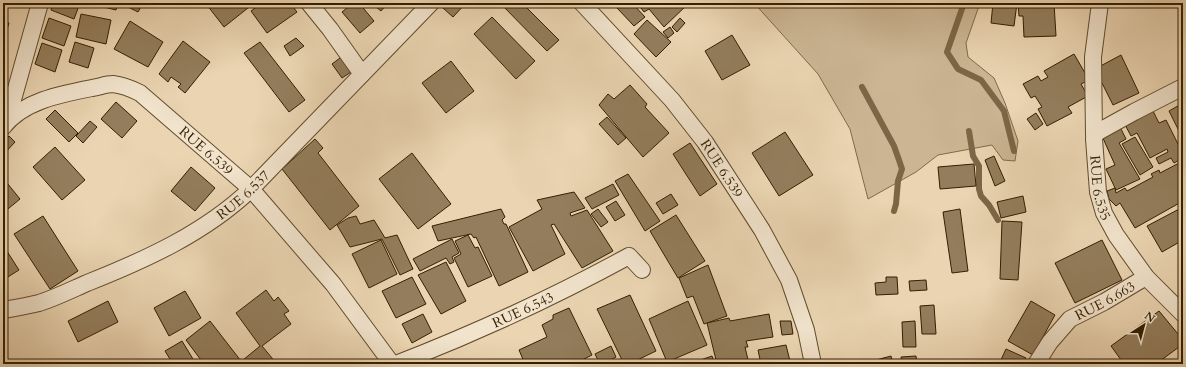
<svg xmlns="http://www.w3.org/2000/svg" width="1186" height="367" viewBox="0 0 1186 367" font-family="Cardo,serif">
<style>
.green{fill:#cbb593;stroke:#806a4a}
.lines{fill:none;stroke-linecap:round;stroke-linejoin:round}
.stream{stroke:#7c6646;stroke-width:6}
.building{fill:#937d5c;stroke:#341f00}
.street-casing{stroke:#624c2c;stroke-width:18}
.street{stroke:#f1e3cc;stroke-width:16}
.labels{text-anchor:middle;dominant-baseline:central;stroke-width:3;stroke-linejoin:round;paint-order:stroke}
.street-label{font-size:14px;fill:#341f00;stroke:#f1e3cc}
</style>
<rect width="100%" height="100%" fill="#ead4b1"/>
<filter id="stains"><feTurbulence type="fractalNoise" baseFrequency=".005" numOctaves="4"/><feColorMatrix values="0 0 0 0 .2 0 0 0 0 .09 0 0 0 0 .02 0 0 0 .5 -.17"/></filter>
<radialGradient id="worn" r=".72"><stop offset=".6" stop-color="#630" stop-opacity="0"/><stop offset="1" stop-color="#630" stop-opacity=".3"/></radialGradient>
<path class="green" d="M754,3H980L966,43L968,57L994,78L1005,103L1018,141L1015,161L1003,160L992,145L938,155L916,172L868,199L850,129L818,74Z"/>
<g class="lines">
<g class="stream">
<path d="M964,3L947,52L958,69L981,80L1004,111L1014,151"/>
<path d="M862,87L894,146L899,160L902,169L898,181L896,204L894,211"/>
<path d="M969,131L973,156L979,166V189L981,196L989,205L998,220"/>
</g>
</g>
<g class="building">
<path d="M53,3H80L74,19L51,10Z"/>
<path d="M92,3H118L116,10L92,4Z"/>
<path d="M120,3H143L138,12Z"/>
<path d="M210,3H252L253,4L224,27L207,5Z"/>
<path d="M262,3H290L297,12L267,33L251,11Z"/>
<path d="M353,3H359L374,21L360,33L342,12Z"/>
<path d="M371,3H388L381,11Z"/>
<path d="M447,3H466L453,17L443,8Z"/>
<path d="M500,3H522L559,40L547,51Z"/>
<path d="M623,3H632L645,17L634,26L617,8Z"/>
<path d="M637,3H689L664,27L649,9L644,12Z"/>
<path d="M993,3H1017L1014,26L991,23Z"/>
<path d="M1018,3H1054L1056,36L1024,37L1023,16H1019Z"/>
<path d="M81,14L111,20L106,44L76,37Z"/>
<path d="M492,17L535,61L516,79L474,34Z"/>
<path d="M49,18L71,26L64,46L42,38Z"/>
<path d="M680,18L685,23L677,32L672,27Z"/>
<path d="M647,20L671,42L656,57L634,34Z"/>
<path d="M3,21L9,23L3,42Z"/>
<path d="M130,21L163,42L148,67L114,49Z"/>
<path d="M670,27L674,33L668,38L663,32Z"/>
<path d="M732,35L750,65L722,80L705,51Z"/>
<path d="M296,38L304,46L290,56L284,46Z"/>
<path d="M183,41L210,62L185,93L178,87L181,84L171,77L168,82L159,74Z"/>
<path d="M75,42L94,48L88,68L69,62Z"/>
<path d="M260,42L305,100L289,112L244,53Z"/>
<path d="M42,43L62,50L55,72L35,64Z"/>
<path d="M1074,54L1089,80L1081,84L1088,96L1068,107L1072,113L1047,126L1038,109L1042,107L1035,96L1031,98L1023,84L1038,76L1041,81L1048,77L1044,71Z"/>
<path d="M344,55L354,70L342,78L332,64Z"/>
<path d="M1121,55L1139,93L1113,105L1102,83L1094,87L1093,70Z"/>
<path d="M451,61L474,91L446,113L422,83Z"/>
<path d="M630,85L647,104L645,107L669,133L643,157L599,105L608,94L614,99Z"/>
<path d="M116,102L137,121L122,138L101,119Z"/>
<path d="M1149,103L1159,123L1166,120L1183,154V158L1174,163L1171,158L1159,164L1156,158L1168,152L1167,149L1150,158L1137,133L1131,136L1123,121Z"/>
<path d="M1183,103V134L1181,135L1169,111Z"/>
<path d="M55,110L78,133L69,142L46,119Z"/>
<path d="M1036,113L1043,124L1035,130L1027,119Z"/>
<path d="M607,117L626,138L618,145L599,124Z"/>
<path d="M90,121L97,127L83,143L76,136Z"/>
<path d="M1120,127L1126,139L1119,143L1140,179L1116,190L1106,169L1115,165L1102,136Z"/>
<path d="M785,132L813,175L779,196L752,153Z"/>
<path d="M9,136L15,142L3,155V143Z"/>
<path d="M1135,137L1153,167L1140,175L1122,144Z"/>
<path d="M315,139L323,148L318,153L359,206L330,230L282,169Z"/>
<path d="M690,143L717,184L700,196L673,154Z"/>
<path d="M55,147L85,180L62,200L33,167Z"/>
<path d="M412,153L451,204L418,229L379,179Z"/>
<path d="M994,156L1005,181L995,186L985,160Z"/>
<path d="M1183,161V201L1135,228L1120,203L1116,206L1109,199L1107,191L1115,188L1116,193L1125,188L1127,191L1153,177L1151,174L1159,170L1160,173Z"/>
<path d="M974,164L976,186L940,189L938,167Z"/>
<path d="M191,167L215,188L195,211L171,191Z"/>
<path d="M628,174L660,221L645,231L615,181Z"/>
<path d="M3,178L20,199L3,213Z"/>
<path d="M613,184L619,195L592,209L585,198Z"/>
<path d="M574,192L585,208L570,213L571,216L587,210L613,251L582,268L554,224L551,225L565,254L533,271L509,227L542,209L537,200Z"/>
<path d="M671,194L678,205L663,214L656,203Z"/>
<path d="M1023,196L1026,212L1001,218L997,202Z"/>
<path d="M616,201L625,215L615,221L606,207Z"/>
<path d="M1183,207V240L1162,252L1147,226Z"/>
<path d="M501,209L505,217L502,220L504,224H506L528,272L499,286L476,237L474,238L471,234L438,241L432,226Z"/>
<path d="M598,209L608,222L601,227L591,214Z"/>
<path d="M960,209L968,271L952,273L943,212Z"/>
<path d="M676,215L705,261L678,278L650,231Z"/>
<path d="M43,216L78,271L50,289L14,234Z"/>
<path d="M356,216L360,224L374,220L385,238L397,235L413,269L400,275L382,239L350,247L337,225L348,218Z"/>
<path d="M1002,221L1022,222L1018,280L1000,279Z"/>
<path d="M468,235L475,248L478,247L492,276L468,287L454,258L461,254L455,241Z"/>
<path d="M452,239L459,253L452,257L454,262L450,264L446,258L420,271L413,259Z"/>
<path d="M381,240L397,274L369,288L352,254Z"/>
<path d="M1102,240L1122,280L1075,303L1055,263Z"/>
<path d="M3,245L19,270L3,280Z"/>
<path d="M446,262L466,301L441,314L418,275Z"/>
<path d="M708,265L727,316L704,324L693,296L687,298L679,278Z"/>
<path d="M412,277L426,304L396,318L382,291Z"/>
<path d="M886,277H897L898,294L876,295L875,283L886,282Z"/>
<path d="M926,280L927,290L910,291L909,281Z"/>
<path d="M266,290L274,301L278,297L289,311L284,314L291,324L262,346L277,364H246L243,360L260,346L236,313Z"/>
<path d="M185,291L201,318L169,336L154,308Z"/>
<path d="M630,295L656,351L629,364H624L597,309Z"/>
<path d="M108,301L118,322L78,342L68,321Z"/>
<path d="M688,301L707,345L667,362L649,319Z"/>
<path d="M1031,301L1055,315L1033,355L1008,341Z"/>
<path d="M934,305L936,334H922L920,306Z"/>
<path d="M569,308L592,355L574,364H525L519,350L547,337L542,325L553,319V315Z"/>
<path d="M1159,311L1183,340V344L1156,364H1124L1111,346Z"/>
<path d="M423,314L432,332L412,343L402,324Z"/>
<path d="M769,314L773,337L746,341L748,347H745L749,364H717L707,323L729,318L730,321Z"/>
<path d="M210,321L241,361L237,364H204L186,340Z"/>
<path d="M780,321H791L793,334L782,335Z"/>
<path d="M915,321L916,347H903L902,322Z"/>
<path d="M182,341L196,364H173L165,351Z"/>
<path d="M786,345L790,361L781,364H761L758,350Z"/>
<path d="M611,346L616,357L603,364H600L595,354Z"/>
<path d="M1006,349L1026,358L1023,364H999Z"/>
<path d="M712,356L715,364H689Z"/>
<path d="M891,356L893,364H861Z"/>
<path d="M916,356L917,364H902L901,357Z"/>
<path d="M472,360L473,364H452Z"/>
</g>
<g class="lines">
<defs>
<g id="street">
<path d="M309,3L330,29L362,74"/>
<path id="s1" d="M582,3L672,100L705,142L762,230L789,280L806,330L813,364"/>
<path id="s2" d="M1183,87L1134,112L1096,133L1094,139L1098,192L1104,213L1116,235L1146,277L1183,314"/>
<path d="M4,121H7L40,3"/>
<path id="s3" d="M3,127C23,101 61,94 92,88C99,87 106,84 113,84C122,85 132,89 140,93L251,189L333,284L392,364"/>
<path d="M1094,135L1093,57L1100,3"/>
<path id="s4" d="M3,310C15,308 27,306 39,303C55,298 71,290 87,283C145,260 205,233 251,189L431,3"/>
<path id="s5" d="M396,364C476,333 554,297 629,256L642,270"/>
<path id="s6" d="M1036,364L1050,342L1070,319L1104,302L1146,277"/>
</g>
</defs>
<use href="#street" class="street-casing"/>
<use href="#street" class="street"/>
</g>
<g class="labels">
<g class="street-label">
<text stroke="none"><textPath href="#s3" startOffset="237">RUE 6.539</textPath></text>
<text stroke="none"><textPath href="#s1" startOffset="217">RUE 6.539</textPath></text>
<text stroke="none"><textPath href="#s2" startOffset="154">RUE 6.535</textPath></text>
<text stroke="none"><textPath href="#s4" startOffset="269">RUE 6.537</textPath></text>
<text stroke="none"><textPath href="#s6" startOffset="96">RUE 6.663</textPath></text>
<text stroke="none"><textPath href="#s5" startOffset="138">RUE 6.543</textPath></text>
</g>
</g>
<rect width="1186" height="367" fill="none" stroke="#ead4b1" stroke-width="16"/>
<rect x="4" y="4" width="1178" height="359" fill="none" stroke="#341f00" stroke-width="2"/>
<rect x="8" y="8" width="1170" height="351" fill="none" stroke="#341f00"/>
<g transform="translate(1144 325) rotate(36)" stroke="#f1e3cc" stroke-width="3" paint-order="stroke">
<path d="M0-3L7 15L0 10L-7 15Z" fill="#341f00"/>
<text y="-6" font-size="11" font-weight="bold" text-anchor="middle" fill="#341f00">N</text>
</g>
<rect width="100%" height="100%" filter="url(#stains)"/>
<rect width="100%" height="100%" fill="url(#worn)"/>
</svg>
